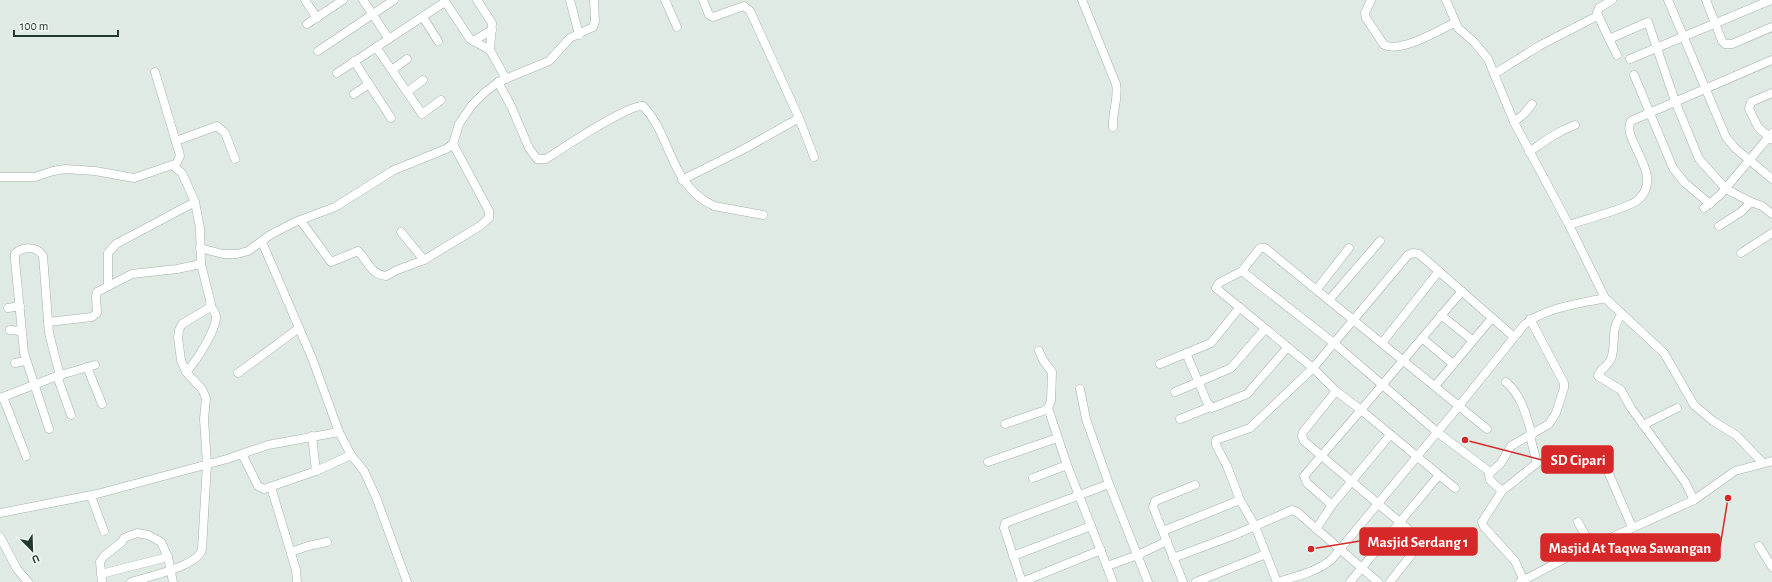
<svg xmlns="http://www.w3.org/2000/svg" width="1772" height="582" viewBox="0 0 1772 582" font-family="'Alegreya Sans',sans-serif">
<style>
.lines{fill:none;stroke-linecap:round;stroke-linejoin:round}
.minor-casing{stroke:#a3b1aa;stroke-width:9}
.minor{stroke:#fff;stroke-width:8}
.leader{fill:none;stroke:#d62828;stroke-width:1.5}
.callout-dot{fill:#d62828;stroke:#f0f7f2;stroke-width:1.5}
.callout{fill:#d62828;stroke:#d62828;stroke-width:1.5}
.callout-label{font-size:15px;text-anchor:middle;font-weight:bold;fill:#fff}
</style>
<rect width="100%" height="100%" fill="#e0eae4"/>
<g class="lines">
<defs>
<g id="minor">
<path d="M305,0L317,18"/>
<path d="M363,0L389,39"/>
<path d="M444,0L470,39L490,50L506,79"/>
<path d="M477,0L492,23L490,50"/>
<path d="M570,0L579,35"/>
<path d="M665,0L677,27"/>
<path d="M703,0L709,15L713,17L744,6L750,11L799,118L814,157"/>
<path d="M1082,0L1116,84C1119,99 1112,111 1113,127"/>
<path d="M1371,0L1365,13L1366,18L1384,45C1401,53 1438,31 1454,23"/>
<path d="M1446,0L1458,28L1474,42L1488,59L1514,122L1569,225L1605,298L1664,353L1694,405L1713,421L1736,435L1762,462"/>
<path d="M1612,0L1599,8L1597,13L1609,39L1648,22L1675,101L1699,159L1726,189L1751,202L1741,212L1719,226"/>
<path d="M1668,0L1726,137L1735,148L1772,179"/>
<path d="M1706,0L1722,41L1725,44H1732L1772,27"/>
<path d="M423,17L438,41"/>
<path d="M307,24L343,0"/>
<path d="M1609,39L1617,55"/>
<path d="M473,41L492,30"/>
<path d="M376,47L422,114L441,100"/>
<path d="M318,51L394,0"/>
<path d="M1630,59L1771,0"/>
<path d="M354,61L391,118"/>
<path d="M392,70L407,59"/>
<path d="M155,72L179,152L180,156L175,166"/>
<path d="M337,73L445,2"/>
<path d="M1494,74L1539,46L1597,16"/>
<path d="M1634,75L1673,168L1685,183L1710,204"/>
<path d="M498,82L511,106L529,148L537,159H546C561,149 629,104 643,106C672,136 669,185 714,206L763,215"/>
<path d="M407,92L423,80"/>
<path d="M354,94L369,84"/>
<path d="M1514,122L1524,114L1532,104"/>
<path d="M1771,139L1758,127L1749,109L1751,102L1772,93"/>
<path d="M176,141L217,126L225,133L235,159"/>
<path d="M1529,152C1545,141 1558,131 1575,125"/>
<path d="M0,177H35L53,171L65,169L95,171L134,178L172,165L182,173L195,202L200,228L201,264L211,304L209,308L182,324L179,330L178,338L181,360L186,372L202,389L206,398L204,419L207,464L202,549C199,566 147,577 131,582"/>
<path d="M682,180L744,149L799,118"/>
<path d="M1751,202L1762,206L1772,214"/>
<path d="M1704,208L1720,195L1772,133"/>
<path d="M301,221L331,262L358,251C368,261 370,274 386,276L397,270L424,260"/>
<path d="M1569,225C1583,220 1629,208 1638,200C1666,175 1620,139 1631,121L1772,60"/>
<path d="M401,232L424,260L480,226L489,218V211L453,144"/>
<path d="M262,242L312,358L339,432L351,455L364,471L376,497L407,582"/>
<path d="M200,248L223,254H237L248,251L270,235L295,222L335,207L394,170L446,149L453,144L459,124L472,105L483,94L498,82L549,61L570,38L593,27L595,21L594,0"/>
<path d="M1741,253L1772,233"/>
<path d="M1242,271L1335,344L1437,432L1490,472"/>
<path d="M108,286V253L116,244L195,202"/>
<path d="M1317,289L1349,248"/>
<path d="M1330,299L1380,241"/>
<path d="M8,308L20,306"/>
<path d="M1622,314C1609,330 1617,343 1611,359C1608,366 1599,370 1598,376L1621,390L1631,408L1685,482L1694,500"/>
<path d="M1441,315L1472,340"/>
<path d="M48,322L92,317L97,313L96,296L97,292L132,274L177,269L201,264"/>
<path d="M10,330L21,331"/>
<path d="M1422,338L1453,364"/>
<path d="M1382,343L1439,271"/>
<path d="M1039,351L1043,360L1052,372L1051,401L1048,408"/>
<path d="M1186,353L1207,402L1212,408L1247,394L1287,348"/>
<path d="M15,363L26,361"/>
<path d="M1160,364L1211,343L1240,307"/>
<path d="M87,367L102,404"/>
<path d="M186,372C196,362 216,330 216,317C216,313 213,309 210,305"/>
<path d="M238,373L299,328"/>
<path d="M57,376L71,415"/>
<path d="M1506,382C1522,396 1526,415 1532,435"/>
<path d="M1435,386L1492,318"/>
<path d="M1080,389L1086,419L1109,484"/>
<path d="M1336,391L1303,432L1302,436L1304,441L1422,541L1390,582"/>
<path d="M1175,392L1231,368L1265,329"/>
<path d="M3,397L26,456"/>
<path d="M0,398L57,376L95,365"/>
<path d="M1180,419L1210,407"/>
<path d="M1005,424L1043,411L1048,408L1067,465L1113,582"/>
<path d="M1643,425L1677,408"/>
<path d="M49,429L24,353L15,260V254C22,246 37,246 43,256L49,333L60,376"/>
<path d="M312,436L316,471"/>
<path d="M242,454L258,486L264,489L316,471L351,455"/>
<path d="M988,462L1057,438"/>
<path d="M1609,474L1632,527"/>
<path d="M1033,478L1067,465"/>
<path d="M271,487L296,570L297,582"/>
<path d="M1455,488L1361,410L1462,291"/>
<path d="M1502,491L1537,463L1530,436"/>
<path d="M91,496L104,531"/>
<path d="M1332,505L1307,483L1304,476L1361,410L1336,391L1313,368L1216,288L1219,283L1242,271L1260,248H1265L1487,429"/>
<path d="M0,513L97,494L227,459L268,445L339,432"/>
<path d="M1578,522L1591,546"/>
<path d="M1316,529L1332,505L1390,435"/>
<path d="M1163,531L1240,500"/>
<path d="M0,537L17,569L28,582"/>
<path d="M1759,546L1772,567"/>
<path d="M291,552L308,546L327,542"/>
<path d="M1013,556L1091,526"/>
<path d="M1173,558L1232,536L1292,510L1297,512L1378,582"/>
<path d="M1107,566L1138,555L1167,541"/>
<path d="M101,574L168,557"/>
<path d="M1523,579L1515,561L1484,527L1482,522L1502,491L1490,480L1489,474L1501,463L1511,446L1549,424L1556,413L1564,388V383L1530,319"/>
<path d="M102,582L100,562L104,556L122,542L124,538L137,533L148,535L161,542L168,557L173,582"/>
<path d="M1022,582L1004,528L1005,523L1109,484L1148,582"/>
<path d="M1022,582L1101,550"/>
<path d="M1183,582L1153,507L1155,501L1195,485"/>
<path d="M1196,582L1266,554"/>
<path d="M1277,582L1255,526L1240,500L1227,466L1216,445V440L1250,428L1313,368L1408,255L1413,253L1419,254L1514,337"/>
<path d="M1278,582C1297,576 1317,572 1332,559L1459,406L1524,325C1546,307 1579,304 1605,298"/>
<path d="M1350,582L1439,475"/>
<path d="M1520,582L1566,558L1694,500L1735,471L1772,461"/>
</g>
</defs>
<use href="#minor" class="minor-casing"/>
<use href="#minor" class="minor"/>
</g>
<path class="leader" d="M1465 440L1542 460M1311 549L1360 541M1728 498L1720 547"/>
<g class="callout-dot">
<circle cx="1465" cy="440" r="4"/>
<circle cx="1311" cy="549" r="4"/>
<circle cx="1728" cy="498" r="4"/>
</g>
<g class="callout">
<rect x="1542" y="446" width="71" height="27" rx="4"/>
<rect x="1360" y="528" width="117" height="27" rx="4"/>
<rect x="1541" y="534" width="179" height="27" rx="4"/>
</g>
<g class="callout-label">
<text x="1578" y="465">SD Cipari</text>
<text x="1418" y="547">Masjid Serdang 1</text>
<text x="1630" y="553">Masjid At Taqwa Sawangan</text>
</g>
<g transform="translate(32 550) rotate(157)" stroke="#f0f7f2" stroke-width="3" paint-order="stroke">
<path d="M0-3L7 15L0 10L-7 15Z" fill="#223930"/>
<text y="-6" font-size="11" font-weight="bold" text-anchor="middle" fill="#223930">U</text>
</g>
<path d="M14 30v6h104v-6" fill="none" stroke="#223930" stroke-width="2"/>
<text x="20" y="30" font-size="12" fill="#223930" stroke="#f0f7f2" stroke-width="3" paint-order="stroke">100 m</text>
</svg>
